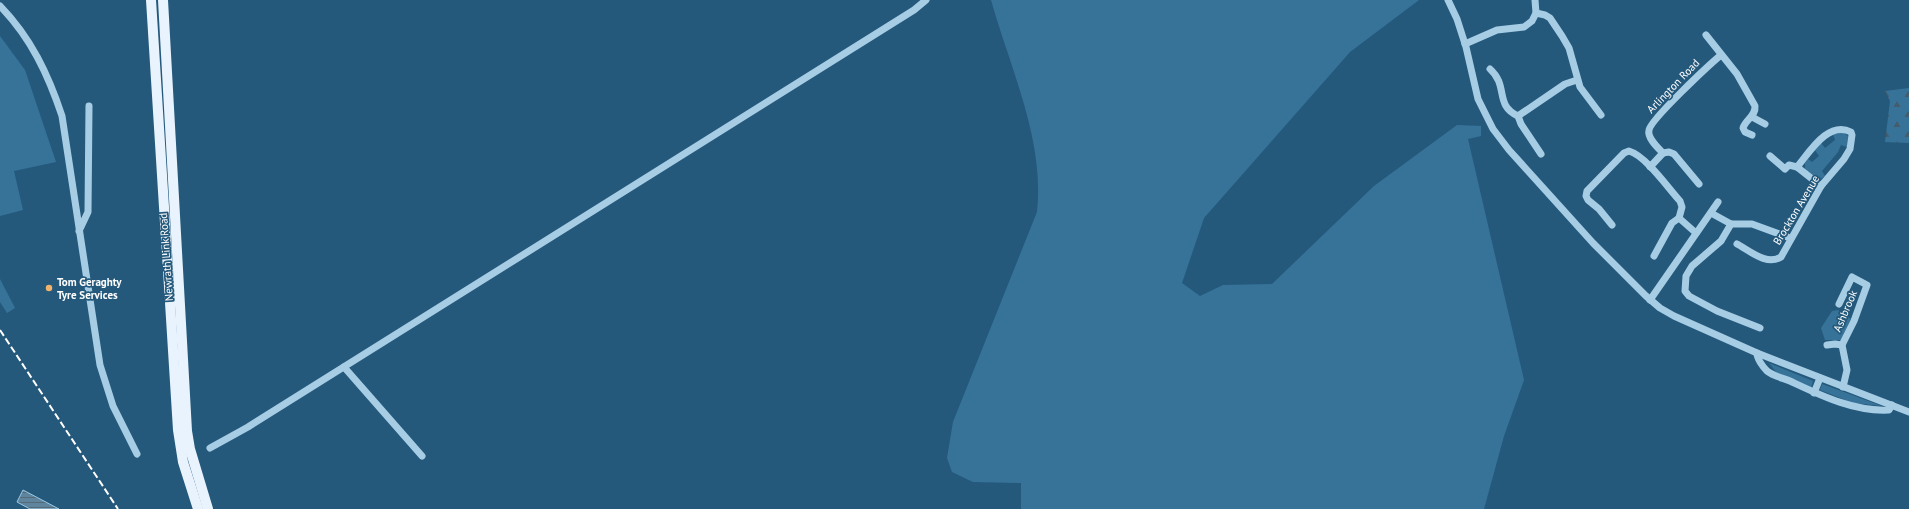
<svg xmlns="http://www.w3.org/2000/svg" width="1909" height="509" viewBox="0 0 1909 509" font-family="'PT Sans',sans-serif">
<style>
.green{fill:#377399}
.forest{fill:url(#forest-firs)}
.water{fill:url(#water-rules);stroke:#9bcae6}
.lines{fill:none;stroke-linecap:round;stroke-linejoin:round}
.minor{stroke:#a7cde5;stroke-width:7}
.major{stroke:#e8f3fd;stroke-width:10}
.rail{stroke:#fff;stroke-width:2;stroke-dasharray:7 3;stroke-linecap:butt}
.poi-dot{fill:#f0b36b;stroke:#24597c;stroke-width:1.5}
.labels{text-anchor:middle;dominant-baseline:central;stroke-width:3.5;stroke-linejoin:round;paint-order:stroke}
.street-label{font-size:11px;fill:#fff;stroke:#24597c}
.poi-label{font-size:11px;font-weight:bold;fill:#fff;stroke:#24597c;text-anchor:start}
</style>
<defs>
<pattern id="forest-firs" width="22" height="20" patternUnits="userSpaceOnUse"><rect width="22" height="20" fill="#377399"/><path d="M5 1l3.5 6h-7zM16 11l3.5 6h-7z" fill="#445c6b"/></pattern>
<pattern id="water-rules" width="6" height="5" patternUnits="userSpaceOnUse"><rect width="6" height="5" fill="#5e849e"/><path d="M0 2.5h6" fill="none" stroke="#566b79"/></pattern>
</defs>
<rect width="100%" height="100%" fill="#24597c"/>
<g class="green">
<path d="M991,0H1419L1350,52L1204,218L1182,283L1200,296L1223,285L1272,284L1374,186L1457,125L1481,126V136L1468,139L1524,380L1504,436L1484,509H1021V483L973,482L952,472L947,458L953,422L1037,212C1045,140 1010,68 991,0Z"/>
<path d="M0,36L25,70L56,162L14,171L23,210L0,216Z"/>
<path d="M1843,132L1848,136L1847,147L1841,145L1838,152L1822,171L1825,176L1819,180L1805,170V163L1808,159L1812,162L1819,156L1815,150L1821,143L1825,148L1835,140L1833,134Z"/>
<path d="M0,279L15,308L7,313L0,302Z"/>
<path d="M1838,310L1851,319L1841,340H1825L1821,328L1832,311Z"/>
<path d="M1769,363L1813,381L1811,388L1777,373Z"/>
<path d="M1822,384L1882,406L1853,403L1820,390Z"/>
</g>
<path class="forest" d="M1909,88V143L1885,142L1890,101L1885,91Z"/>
<path class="water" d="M23,490L59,509H30L17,502Z"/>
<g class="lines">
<g class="minor">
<path d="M1448,0L1457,19L1466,47L1478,99L1493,129L1509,150L1593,243L1646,296L1660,308L1674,316L1757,353L1909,412"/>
<path d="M0,6C31,38 48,74 62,116L100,365L113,406L137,454"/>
<path d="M1536,13L1545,15L1550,18L1562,36L1569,48L1580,87L1601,115"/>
<path d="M1706,35L1737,74L1755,106C1756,116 1746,119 1743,128L1745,132L1752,135"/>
<path d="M1465,44L1497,30L1524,27L1532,21L1536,13L1535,0"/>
<path d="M1490,69C1509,86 1494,105 1518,116L1521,124L1541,154"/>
<path d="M1518,116L1565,84L1577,80"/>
<path d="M1752,117L1765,124"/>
<path d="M1770,156L1785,169L1789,165L1797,167L1821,186"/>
<path d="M1650,167L1663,153"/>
<path d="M1699,184L1674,154L1669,152L1663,153C1658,148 1647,138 1649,130C1651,119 1709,65 1721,55"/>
<path d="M1711,213L1731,224H1752L1790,238"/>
<path d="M1731,224L1721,241L1692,266L1686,276L1685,291L1689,296L1717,311L1760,328"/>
<path d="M1612,225L1599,209L1588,200L1586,196L1587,191L1624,153L1629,151C1646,156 1668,188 1680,201L1682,207L1679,218L1696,233"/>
<path d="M79,231L88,212L89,106"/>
<path d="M1737,244C1750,251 1767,266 1781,257L1821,186L1844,159L1850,149L1852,135L1851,132C1828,120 1809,153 1797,167"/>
<path d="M1654,256L1672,223L1679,218"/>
<path d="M1650,300L1718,202"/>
<path d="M1839,304L1852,277L1867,285L1854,321L1842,345L1847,370L1843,387"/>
<path d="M1827,345L1835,344L1842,345"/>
<path d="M1757,353C1757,359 1763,367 1767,371C1773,376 1783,378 1790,381C1820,395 1854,412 1889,410L1892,405"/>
<path d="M344,367L422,456"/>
<path d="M1814,393L1820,378"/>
<path d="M210,448L248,427L914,10L926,0"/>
</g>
<g class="major">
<path d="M151,0L178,430L183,462L198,509"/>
<path d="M163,0L187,431L190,449L208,509"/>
</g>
<path class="rail" d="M0,330L118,509"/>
</g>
<circle class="poi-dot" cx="49" cy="288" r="4"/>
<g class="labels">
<g class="street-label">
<text transform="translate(1673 86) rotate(-46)">Arlington Road</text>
<text transform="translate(1796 210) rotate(-59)">Brockton Avenue</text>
<text transform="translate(166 257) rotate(-94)">Newrath Link Road</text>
<text transform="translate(1845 311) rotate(-67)">Ashbrook</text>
</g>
<g class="poi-label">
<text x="57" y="282">Tom Geraghty<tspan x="57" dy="13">Tyre Services</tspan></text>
</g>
</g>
</svg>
